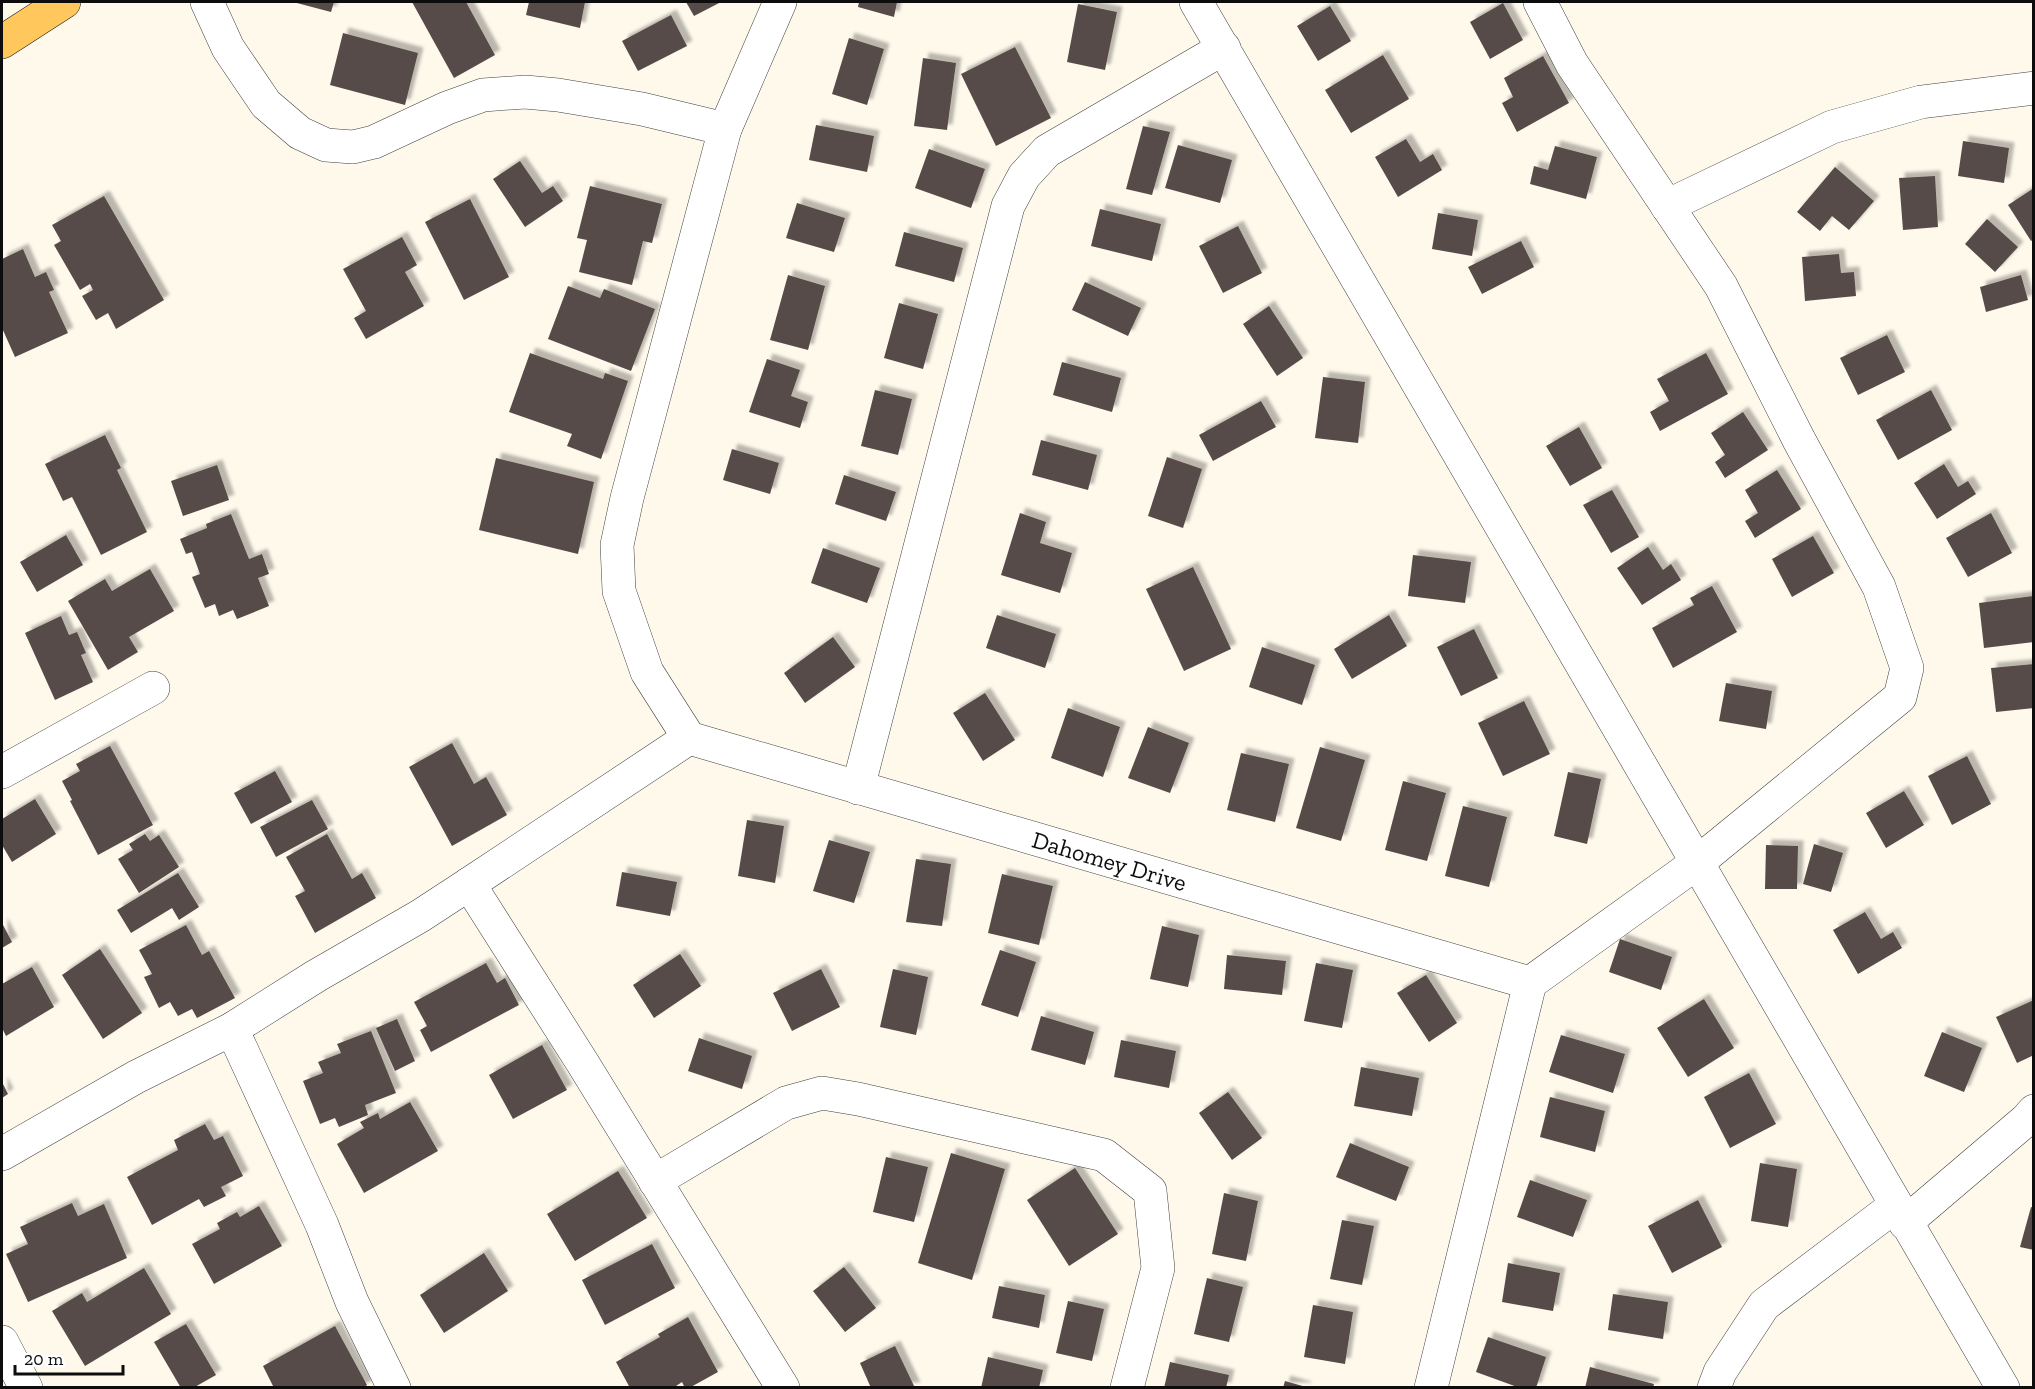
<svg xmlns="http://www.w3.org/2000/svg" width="2035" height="1389" viewBox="0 0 2035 1389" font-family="'Zilla Slab',serif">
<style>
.building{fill:#564c48;filter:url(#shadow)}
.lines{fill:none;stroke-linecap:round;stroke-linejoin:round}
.minor-casing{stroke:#404040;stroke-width:34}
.major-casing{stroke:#1e1e1e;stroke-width:34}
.minor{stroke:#fff;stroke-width:33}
.major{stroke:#ffc75c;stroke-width:33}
.labels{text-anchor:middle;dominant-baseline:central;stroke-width:6;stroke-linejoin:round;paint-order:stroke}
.street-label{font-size:24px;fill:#0d0d0d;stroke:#fff}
</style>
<defs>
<filter id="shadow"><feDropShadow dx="5.5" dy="-5.5" stdDeviation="1.5" flood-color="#0004"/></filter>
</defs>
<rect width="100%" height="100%" fill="#fff9ec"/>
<g class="building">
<path d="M293,2H334L331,12Z"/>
<path d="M412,2H466L495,55L454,78Z"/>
<path d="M529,2H585L580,28L526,15Z"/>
<path d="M686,2H721L694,16Z"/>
<path d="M859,2H897L894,17L858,7Z"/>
<path d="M1503,3L1523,40L1490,59L1470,22Z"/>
<path d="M1078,4L1117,12L1105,70L1067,62Z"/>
<path d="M1330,6L1351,41L1318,61L1297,26Z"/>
<path d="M671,15L687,46L638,71L622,41Z"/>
<path d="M343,33L418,53L405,105L330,85Z"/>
<path d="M849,38L884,49L867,105L832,94Z"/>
<path d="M1015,47L1051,118L996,146L961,74Z"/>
<path d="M1383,55L1409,99L1351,133L1325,90Z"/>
<path d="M1543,56L1569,103L1517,132L1502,103L1513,97L1504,78Z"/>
<path d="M923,58L956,63L947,130L914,126Z"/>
<path d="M816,125L874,136L867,172L809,160Z"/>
<path d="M1143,126L1170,132L1152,195L1126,189Z"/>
<path d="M1406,139L1420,162L1433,154L1442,170L1398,197L1375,157Z"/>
<path d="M1963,141L2009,148L2004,183L1958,176Z"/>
<path d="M1178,145L1232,160L1220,203L1165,188Z"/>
<path d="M1555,146L1597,157L1586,199L1530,184L1534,166L1548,170Z"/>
<path d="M929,149L985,169L971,208L915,188Z"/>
<path d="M520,161L542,193L553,186L563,201L525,227L493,179Z"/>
<path d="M1835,167L1874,201L1849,230L1832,216L1820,231L1797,212Z"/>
<path d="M1935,176L1938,227L1903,230L1899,178Z"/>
<path d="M590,186L662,204L652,243L643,241L632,285L579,272L587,240L577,238Z"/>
<path d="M2034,188V239L2031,241L2008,205Z"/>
<path d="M104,196L164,300L116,329L108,313L96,320L82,296L93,290L90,284L80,290L54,245L61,241L52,225Z"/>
<path d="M470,199L509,277L464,300L425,222Z"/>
<path d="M797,203L845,218L834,252L786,238Z"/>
<path d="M1100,209L1161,224L1152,261L1091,246Z"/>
<path d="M1438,213L1478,220L1472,256L1432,249Z"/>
<path d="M1987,219L2018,247L1995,272L1965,244Z"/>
<path d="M1238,226L1262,273L1223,293L1199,246Z"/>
<path d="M904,232L963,248L954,282L895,266Z"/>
<path d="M402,237L417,265L405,272L424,306L366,339L354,318L366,311L343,269Z"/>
<path d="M1521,241L1534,267L1482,294L1468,267Z"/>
<path d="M23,249L35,277L46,272L54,290L49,292L68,333L15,357L2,328V259Z"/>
<path d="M1839,254L1841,273L1854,272L1856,296L1805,301L1802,257Z"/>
<path d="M788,275L825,286L808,350L770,340Z"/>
<path d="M2021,275L2028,300L1986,312L1980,287Z"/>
<path d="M1085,282L1141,308L1128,336L1072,310Z"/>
<path d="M568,286L600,298L604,289L655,309L631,371L548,339Z"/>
<path d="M899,303L938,314L923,369L884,358Z"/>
<path d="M1269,306L1303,358L1277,376L1243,324Z"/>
<path d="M1887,335L1905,372L1858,395L1840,358Z"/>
<path d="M530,353L603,379L605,373L628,381L601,459L567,446L572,434L509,412Z"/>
<path d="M1706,353L1728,394L1660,431L1650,412L1669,401L1657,379Z"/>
<path d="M767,359L800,370L791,396L808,402L800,428L749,412Z"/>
<path d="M1062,362L1121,378L1112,412L1053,395Z"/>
<path d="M1323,377L1365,382L1358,443L1315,438Z"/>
<path d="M875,390L912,399L898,455L861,446Z"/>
<path d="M1931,390L1952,430L1898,460L1876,420Z"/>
<path d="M1261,401L1276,427L1213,461L1199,435Z"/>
<path d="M1743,412L1768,450L1725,478L1715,462L1725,455L1711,433Z"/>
<path d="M1579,427L1602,468L1570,486L1546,446Z"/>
<path d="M105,435L121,468L117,470L147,532L101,555L72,497L63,501L45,464Z"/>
<path d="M1041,440L1097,455L1088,490L1032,475Z"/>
<path d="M732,449L779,463L770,494L723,480Z"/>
<path d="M1167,457L1202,469L1183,528L1148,516Z"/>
<path d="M496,458L594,482L578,554L479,530Z"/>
<path d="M1944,464L1958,487L1968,481L1976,494L1937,519L1914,483Z"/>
<path d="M217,465L229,500L183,516L171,481Z"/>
<path d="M1777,470L1801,509L1755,538L1745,521L1758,513L1745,490Z"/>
<path d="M844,475L896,492L886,521L835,504Z"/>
<path d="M1612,490L1639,537L1611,553L1583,505Z"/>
<path d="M1020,513L1046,522L1040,543L1072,553L1060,593L1001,575Z"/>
<path d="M1991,513L2012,553L1968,577L1946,538Z"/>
<path d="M231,514L249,559L262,554L269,574L258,578L269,606L237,619L233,610L219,616L215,604L205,608L192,577L200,574L192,552L186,554L180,539L207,528L206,524Z"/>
<path d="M66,535L83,565L37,592L20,562Z"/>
<path d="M1813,536L1834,573L1792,597L1772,559Z"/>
<path d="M1648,547L1663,570L1671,564L1681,580L1642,605L1617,568Z"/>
<path d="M823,548L880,568L867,603L811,583Z"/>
<path d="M1413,555L1471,562L1465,603L1408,596Z"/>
<path d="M1193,567L1231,649L1184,671L1146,589Z"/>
<path d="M150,569L174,611L129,637L138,652L108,670L68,601L105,579L112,591Z"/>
<path d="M1712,586L1737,632L1673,668L1652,628L1694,605L1690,598Z"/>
<path d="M2033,596L2034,642L1984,648L1979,603Z"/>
<path d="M997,615L1056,634L1045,668L986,648Z"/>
<path d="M1389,615L1407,646L1352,679L1334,649Z"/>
<path d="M61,616L69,635L77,632L86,653L81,655L93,682L55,700L25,633Z"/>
<path d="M1474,629L1498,678L1461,696L1437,647Z"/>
<path d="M833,637L855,667L805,703L784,673Z"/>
<path d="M1262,647L1315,665L1302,705L1249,687Z"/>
<path d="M2034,664V708L1996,712L1991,668Z"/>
<path d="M1726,683L1772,691L1766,729L1719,721Z"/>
<path d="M985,693L1015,740L983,761L953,713Z"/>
<path d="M1524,701L1550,754L1503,776L1478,723Z"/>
<path d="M1068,708L1120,727L1103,777L1051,758Z"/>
<path d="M1148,727L1189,743L1170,793L1128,778Z"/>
<path d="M452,743L474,784L486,777L507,815L452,846L409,767Z"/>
<path d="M110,746L153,825L98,855L70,801L72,800L62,781L80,771L76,764Z"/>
<path d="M1320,747L1365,760L1341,841L1296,828Z"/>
<path d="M1241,753L1289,764L1275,822L1227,810Z"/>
<path d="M1967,756L1991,804L1952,825L1928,776Z"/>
<path d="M275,771L292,802L251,824L234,793Z"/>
<path d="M1568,772L1601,779L1587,844L1554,836Z"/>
<path d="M1403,781L1446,793L1427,861L1385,850Z"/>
<path d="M1904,791L1924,825L1886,848L1866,813Z"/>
<path d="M35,799L56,834L12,862L2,845V819Z"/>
<path d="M312,800L328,829L276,857L260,827Z"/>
<path d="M1463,806L1507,817L1489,887L1445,876Z"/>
<path d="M747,820L784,826L775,883L738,876Z"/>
<path d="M145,834L150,841L159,835L179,867L139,893L118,859L133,850L129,844Z"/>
<path d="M327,834L352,879L362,873L376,898L315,933L295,896L305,891L286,857Z"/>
<path d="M829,840L870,852L854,903L813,891Z"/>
<path d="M1814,844L1843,853L1831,892L1803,884Z"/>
<path d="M1766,845L1798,846L1797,889H1765Z"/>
<path d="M916,859L951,864L942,926L906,922Z"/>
<path d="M622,872L677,882L670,916L616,906Z"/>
<path d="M178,873L199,907L179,920L172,908L131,933L117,910Z"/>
<path d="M1002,874L1053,886L1039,945L988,933Z"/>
<path d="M1865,912L1881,939L1893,932L1902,948L1858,974L1833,930Z"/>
<path d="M2,923L12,942L2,948Z"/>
<path d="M186,925L202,955L209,951L235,998L197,1018L192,1009L178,1016L170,1002L159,1008L144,977L152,974L139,950Z"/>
<path d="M1162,926L1199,935L1188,987L1150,979Z"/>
<path d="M1620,939L1672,957L1661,990L1609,972Z"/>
<path d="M100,949L142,1013L103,1039L62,975Z"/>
<path d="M1000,950L1036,962L1018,1017L981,1005Z"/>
<path d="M680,954L701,986L654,1018L633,985Z"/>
<path d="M1227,955L1286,961L1282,995L1224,989Z"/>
<path d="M486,963L497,983L505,978L519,1005L431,1052L420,1030L427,1026L414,1002Z"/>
<path d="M1316,963L1353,970L1342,1028L1304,1021Z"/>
<path d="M32,967L54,1007L6,1036L2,1028V984Z"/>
<path d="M821,969L840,1007L792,1031L773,993Z"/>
<path d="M893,969L928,977L916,1035L880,1027Z"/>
<path d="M1426,975L1457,1023L1429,1042L1397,993Z"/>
<path d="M1704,999L1734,1048L1688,1077L1657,1028Z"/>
<path d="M2034,1000V1055L2017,1063L1996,1017Z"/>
<path d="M1041,1016L1094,1032L1085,1065L1031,1050Z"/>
<path d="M397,1019L415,1061L395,1071L376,1028Z"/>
<path d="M371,1031L396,1093L365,1105L368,1115L339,1127L335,1118L320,1124L303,1081L323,1073L318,1062L341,1053L337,1044Z"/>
<path d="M1942,1032L1982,1048L1964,1092L1924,1076Z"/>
<path d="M1561,1035L1625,1054L1613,1093L1549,1072Z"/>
<path d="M699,1038L752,1056L742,1089L688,1071Z"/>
<path d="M1121,1040L1176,1051L1169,1088L1114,1077Z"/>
<path d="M542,1045L567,1090L513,1119L489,1075Z"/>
<path d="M1361,1067L1419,1078L1412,1116L1354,1106Z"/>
<path d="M1749,1073L1776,1124L1730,1148L1704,1097Z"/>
<path d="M2,1082L8,1094L2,1098Z"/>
<path d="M1228,1092L1262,1138L1232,1160L1199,1113Z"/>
<path d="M1550,1097L1605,1111L1595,1152L1540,1137Z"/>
<path d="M410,1102L438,1151L364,1193L337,1144L364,1128L360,1122L378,1113L380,1119Z"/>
<path d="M205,1124L214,1140L223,1136L243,1176L221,1187L226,1196L204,1207L199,1199L152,1225L127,1177L178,1150L174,1140Z"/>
<path d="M1350,1143L1409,1167L1396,1201L1336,1177Z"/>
<path d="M951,1153L1005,1169L972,1280L918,1263Z"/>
<path d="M886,1157L928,1167L914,1222L873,1212Z"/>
<path d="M1760,1163L1797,1169L1788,1227L1751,1221Z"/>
<path d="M1075,1168L1118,1234L1069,1266L1027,1200Z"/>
<path d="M618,1171L647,1218L575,1261L547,1214Z"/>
<path d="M1530,1180L1587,1200L1573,1237L1517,1217Z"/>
<path d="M1224,1193L1258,1201L1246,1261L1212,1254Z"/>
<path d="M1698,1200L1722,1247L1672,1273L1648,1226Z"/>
<path d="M72,1203L78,1216L104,1204L127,1258L28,1302L6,1254L28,1244L20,1227Z"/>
<path d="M259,1206L282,1246L214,1284L192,1244L220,1229L217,1223L237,1212L240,1217Z"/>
<path d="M2031,1207L2034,1208V1250L2020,1247Z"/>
<path d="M1342,1220L1374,1226L1362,1285L1330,1279Z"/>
<path d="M652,1244L675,1288L605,1325L582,1280Z"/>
<path d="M484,1253L508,1291L444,1333L420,1295Z"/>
<path d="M1508,1263L1560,1273L1553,1311L1502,1302Z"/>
<path d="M844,1267L876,1308L845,1332L813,1291Z"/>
<path d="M144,1268L171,1314L85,1366L52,1311L82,1293L87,1302Z"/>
<path d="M1207,1278L1243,1287L1229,1342L1194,1334Z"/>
<path d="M999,1286L1045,1295L1039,1328L992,1318Z"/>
<path d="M1613,1294L1668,1302L1663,1339L1608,1330Z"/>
<path d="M1068,1301L1104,1309L1092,1361L1056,1353Z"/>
<path d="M1313,1305L1353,1312L1345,1364L1304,1357Z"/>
<path d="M688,1317L718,1372L689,1388H685L682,1382L673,1388H630L616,1362L660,1337L658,1334Z"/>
<path d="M186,1324L216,1375L193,1388H181L154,1342Z"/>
<path d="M335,1326L367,1385L364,1388H274L263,1366Z"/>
<path d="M1488,1337L1546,1357L1536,1388H1520L1476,1372Z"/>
<path d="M895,1346L915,1388H871L860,1363Z"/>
<path d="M988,1357L1043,1370L1039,1388H981Z"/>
<path d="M1170,1362L1229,1375L1226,1388H1164Z"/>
<path d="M1590,1367L1654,1384L1653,1388H1585Z"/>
<path d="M1285,1381L1306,1387V1388H1283Z"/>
</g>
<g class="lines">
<defs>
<g id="minor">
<path d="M207,2L228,48L266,104L300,133L326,145L353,147L374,142L447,108L483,95L525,92L558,95L642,109L725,129"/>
<path d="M780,2L725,129L627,498L617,545L619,591L647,672L689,738L469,884L582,1062L783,1388"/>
<path d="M1196,2L2003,1388"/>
<path d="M1667,206L1832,127L1921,102L2034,88"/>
<path id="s1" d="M689,738L1530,983"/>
<path d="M2,772L153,688"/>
<path d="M858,788L1008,206L1024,176L1047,151L1224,48"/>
<path d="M232,1029L322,1225L352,1302L394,1388"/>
<path d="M2,1154L136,1077L232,1029L316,976L420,916L469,884"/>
<path d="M655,1181L786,1103L822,1093L858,1099L1104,1155L1150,1191L1158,1268L1127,1388"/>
<path d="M1905,1223L2026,1120L2034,1111"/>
<path d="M2,1342L26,1388"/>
<path d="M1431,1388L1530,983L1698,862L1900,697L1907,668L1879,587L1799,440L1721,286L1572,64L1540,2"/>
<path d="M1714,1388L1720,1372L1764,1305L1895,1206"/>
</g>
<path id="major" d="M2,42L64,2"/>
</defs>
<use href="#minor" class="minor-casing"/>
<use href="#major" class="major-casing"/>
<use href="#minor" class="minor"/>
<use href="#major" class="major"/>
</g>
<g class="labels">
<g class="street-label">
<text stroke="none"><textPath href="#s1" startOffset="438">Dahomey Drive</textPath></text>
</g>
</g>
<rect width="2035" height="1389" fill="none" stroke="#0d0d0d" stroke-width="6"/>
<path d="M15 1365v9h108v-9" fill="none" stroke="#0d0d0d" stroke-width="3"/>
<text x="24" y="1365" font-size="18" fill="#0d0d0d" stroke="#ffffff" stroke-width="4.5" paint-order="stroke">20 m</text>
</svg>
